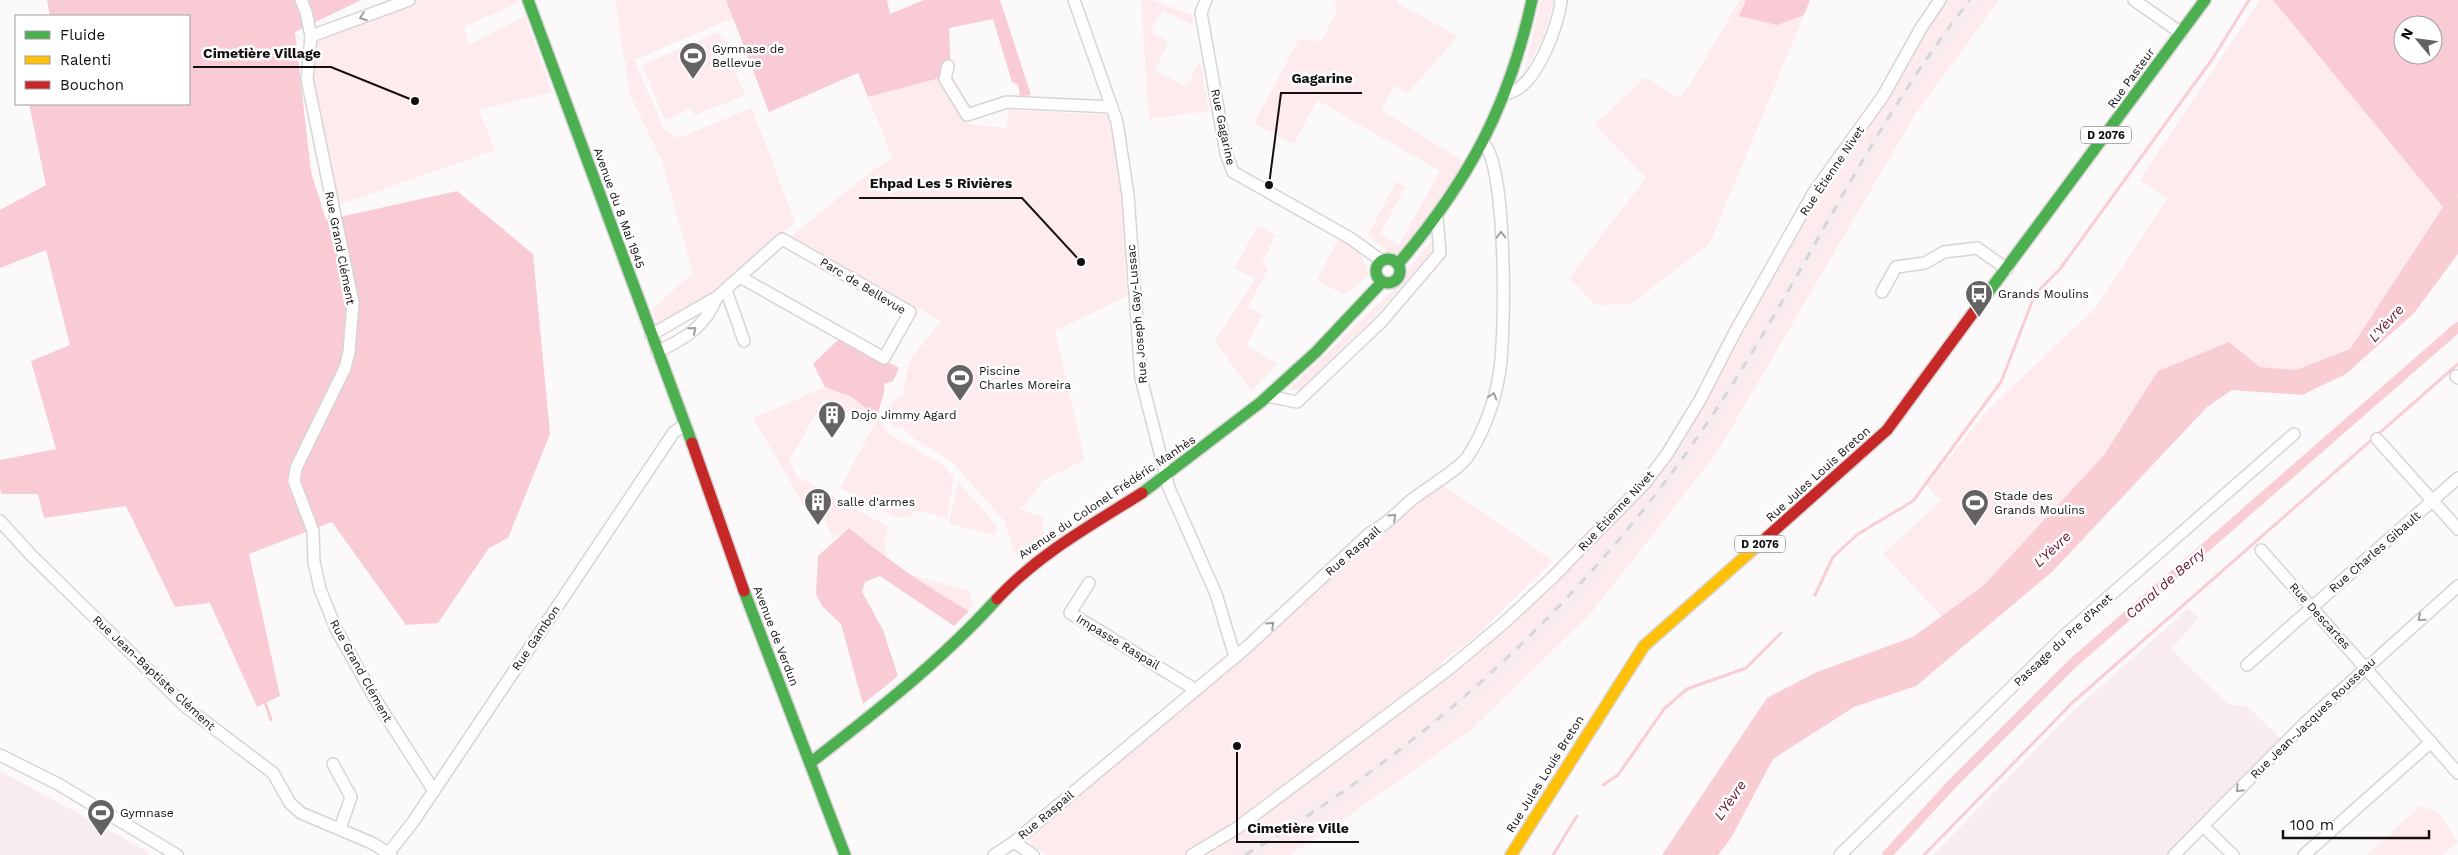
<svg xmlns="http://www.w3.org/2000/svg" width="2458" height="855" viewBox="0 0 2458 855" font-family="'Work Sans',sans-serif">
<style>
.built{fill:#f8ecee}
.green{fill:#fdebee}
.forest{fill:#f9cbd4;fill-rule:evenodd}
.water{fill:#f9cdd4}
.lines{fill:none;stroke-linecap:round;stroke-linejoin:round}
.stream{stroke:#f9cdd4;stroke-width:3}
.canal{stroke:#f9cdd4;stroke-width:10}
.street-casing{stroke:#d7d4d5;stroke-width:14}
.fast-casing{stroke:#d7d4d5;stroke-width:14}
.slow-casing{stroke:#d7d4d5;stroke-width:14}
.jam-casing{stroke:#d7d4d5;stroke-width:14}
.street{stroke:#fffefe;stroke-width:11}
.fast{stroke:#4caf50;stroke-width:11}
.slow{stroke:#ffc107;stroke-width:11}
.jam{stroke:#c62828;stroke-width:11}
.rail{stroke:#d7d6d6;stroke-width:3;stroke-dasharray:9 9;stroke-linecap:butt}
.oneway{stroke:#a19f9f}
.labels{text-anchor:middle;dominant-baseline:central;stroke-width:5;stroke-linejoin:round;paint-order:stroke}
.shield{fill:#fff;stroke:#5a5858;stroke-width:1}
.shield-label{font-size:11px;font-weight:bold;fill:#141010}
.poi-label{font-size:12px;fill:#141010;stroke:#fff;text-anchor:start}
.street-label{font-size:12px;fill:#141010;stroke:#fff}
.water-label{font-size:14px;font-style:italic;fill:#69112d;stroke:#fff}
.leader{fill:none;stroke:#141010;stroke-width:2}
.callout-dot{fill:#141010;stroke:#fff;stroke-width:2}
.callout-label{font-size:14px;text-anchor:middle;font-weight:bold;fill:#141010;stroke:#fff;stroke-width:5;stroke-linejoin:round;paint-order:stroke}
</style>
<rect width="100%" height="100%" fill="#fcf9fa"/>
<g class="built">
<path d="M1958,0H1991L1908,115L1779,344L1649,531L1508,680L1379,785L1273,855H1223L1567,587L1682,446L1841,179Z"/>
<path d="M2189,608L2199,618L2171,649L2228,704L2248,707L2280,738L2167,855H1933L2072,712Z"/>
<path d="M0,771L147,851L149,855H0Z"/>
</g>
<g class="green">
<path d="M421,0H518L519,3L465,26L469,45L525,16L552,92L479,110L495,150L335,206C328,172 299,63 318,38Z"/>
<path d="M615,0H726L733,18L634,60L664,129L678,138L752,108L795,222L707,295L657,324L652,309L693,273L662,161L630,95Z"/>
<path d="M1141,0H1152L1193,15V25L1163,11L1150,31L1168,42L1155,70L1187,87L1200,60L1209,111L1149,119Z"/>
<path d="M1336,0H1398L1397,3L1458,36L1408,93L1394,86L1381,110L1464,162L1430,217L1398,256L1388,252L1368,235L1396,182L1405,187L1380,234L1399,245L1440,171L1317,100L1294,144L1254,123L1299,39L1322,41L1338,8L1334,4Z"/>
<path d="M1541,0H1554L1543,38L1524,73Z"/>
<path d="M1740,0H1810L1710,243L1631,304L1596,305L1569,278L1646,178L1595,125L1645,77L1679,98L1689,86Z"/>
<path d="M1947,0H1965L1923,55L1883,115L1733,374L1648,498L1588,569L1528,633L1464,693L1410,739L1358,776L1227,855H1201L1450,676L1574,564L1637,499L1709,394L1831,175Z"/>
<path d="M1985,0H1999L1916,113L1716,454L1591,613L1471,730L1321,835L1289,855H1263L1360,794L1499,680L1566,616L1651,518L1714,432L1763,354L1885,138L1924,78Z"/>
<path d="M2260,0H2273L2443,207L2350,349L2296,370L2260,367L2229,342L2159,371L2104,455L1983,586L1942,617L1883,554L1941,501L1927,486L1983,415L2097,306L2167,199L2140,180Z"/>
<path d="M719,32L722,40L725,39L730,50L727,52L745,95L695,115L691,108L665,120L642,65Z"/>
<path d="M951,75C960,128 952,123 1007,128L1008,110L1108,115L1120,173L1128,296L1055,331L1085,460L1043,480L1027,503L1020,509L1043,517L1044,539L1020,556L1014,554L1005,522L953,463C942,453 927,449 916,440C910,436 907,431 901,427L897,428C881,417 884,402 903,396L909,361L941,321L790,237L877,167L893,160L868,97Z"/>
<path d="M1258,226L1276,235L1262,263L1268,269L1248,307L1262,315L1247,346L1277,364L1251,391L1215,341L1255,279L1234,268Z"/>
<path d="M1339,237L1358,248L1369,275L1344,295L1317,280Z"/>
<path d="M1434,239L1430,254L1369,323L1299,391L1289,389L1391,292C1402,285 1404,277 1410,267C1417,257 1426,248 1434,239Z"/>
<path d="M825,387L852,397L875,416L870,425L824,399L789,461L797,476L888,527L884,538L887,555L884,556L849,528L833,538L815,499L803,506L790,481L753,418Z"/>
<path d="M878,418L890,435L942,464L954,477L947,518L915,510L913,515L898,518L840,488Z"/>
<path d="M958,482L997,526L995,535L949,524Z"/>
<path d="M1440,483L1553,561L1477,635L1442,662L1440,668L1234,825L1184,855H1047L1030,844V834L1256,648L1283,618L1368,539L1374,543Z"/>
<path d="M912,575L969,591L973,603L969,611L935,592Z"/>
<path d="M2420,806L2439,813L2458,842L2442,855H2367Z"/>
</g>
<g class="forest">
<path d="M47,0H361L295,32L311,172L326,220L457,191L533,254L550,434L508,538L489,548L438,623L406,625L332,522L249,554L280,696L257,707L210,603L175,607L126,506L44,518L38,494H2L0,489V460L56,449L31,361L70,345L46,250L0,268V210L46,185L29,104H189V16H50Z"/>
<path d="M726,0H887L890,14L924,0H1000L1031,95L1020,97L1018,85L1012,82L993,19L949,28L951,75L868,97L858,73L769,112Z"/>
<path d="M1746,0H1810L1804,15L1777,25L1739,16Z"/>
<path d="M2273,0H2458V195L2443,207ZM2403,25H2433V55H2403Z"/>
<path d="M840,338L899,368L893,381L884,384C886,396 878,405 878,418L852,397L825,387L813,364Z"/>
<path d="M849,528C887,559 926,587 969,611L954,626L880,576L865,582L862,592L883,630L898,676L863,704L841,624L822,606L816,594L818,556Z"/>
</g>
<path class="water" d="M2458,195V254L2414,313L2346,374L2302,395L2232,390L2207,407L2053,571L1916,686L1854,707L1773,759L1731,838L1718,855H1662L1767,698L1817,672L1913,637L1983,586L2104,455L2158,371L2229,342L2260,367L2296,370L2350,349L2443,207Z"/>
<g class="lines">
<g class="stream">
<path d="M130,16L135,0"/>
<path d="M118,104L112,136L116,156L106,176L111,196L108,252L116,276L118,352L138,368L149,440L168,465L192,567L203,588L244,639L271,720"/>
<path d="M1815,595L1833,557L1858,534L1913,501L2001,382L2035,294L2060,269L2213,58L2249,0"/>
<path d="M1603,785L1618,775L1664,709L1687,689L1746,668L1781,633"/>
<path d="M1553,855L1577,816"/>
<path d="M1924,855L2073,702L2458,364"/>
</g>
<path class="canal" d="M1887,855L1953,783L2072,664L2458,327"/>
<defs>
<g id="street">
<path d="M301,0L306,12L311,36L307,79L353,303L349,352L345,368L296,468L294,481L313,531L314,562L320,589L336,629L377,702L434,791"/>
<path d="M1074,0L1117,122L1128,195L1141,378L1169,488L1216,594L1235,657"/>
<path d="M1206,0L1201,13L1226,153L1233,172L1350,238L1382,261"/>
<path d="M2134,0L2181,33"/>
<path d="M311,36L409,0"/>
<path d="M948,66L945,79L967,115L1007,102L1112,107"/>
<path d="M1507,93C1535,90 1559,25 1561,0"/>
<path d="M726,290L744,341"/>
<path d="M1882,292L1896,267L1925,263L1944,252L1977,248L2007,269"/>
<path d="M651,335L717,297L782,239L910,312L884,358L740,277"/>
<path d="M657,352C686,338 705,327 717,297"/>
<path d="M2456,376L2458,378"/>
<path d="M1267,396L1297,402L1382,321L1440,253L1437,218"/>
<path d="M2377,439L2458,529"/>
<path d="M0,521L31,555L186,707L273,773L290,803L301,813L372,843L391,855"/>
<path d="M2261,550L2458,773"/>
<path d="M1089,583L1070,613L1196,690"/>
<path d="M2247,665L2458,478"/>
<path d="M0,755L58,784L177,855"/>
<path d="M333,764L351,797L340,829"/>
<path d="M2203,826L2233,855"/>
<path d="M1014,842L1033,855"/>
<path d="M387,855L413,822L674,432L685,425"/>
<path d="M994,855L1014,842L1247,647L1370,533C1387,525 1400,509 1414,498C1427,488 1461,468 1468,456C1483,434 1495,401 1499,375C1506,339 1507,167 1484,144"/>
<path d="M1192,855L1237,828L1450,668L1505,622L1552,578L1645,483L1667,454L1700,400L1735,332L1814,192L1883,96L1921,28L1940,0"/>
<path d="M1840,855L2065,635L2294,434"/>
<path d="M2174,855L2305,723L2458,586"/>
<path d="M2304,855L2431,742"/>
</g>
<g id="fast">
<path d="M528,0L692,443"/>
<circle cx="1388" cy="271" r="12"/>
<path d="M1398,264C1468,182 1509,106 1532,0"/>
<path d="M1973,313L2205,0"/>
<path d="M1142,493L1261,402L1316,352L1382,282"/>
<path d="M744,591L845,855"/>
<path d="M810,763C876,712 941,661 997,599"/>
</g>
<path id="slow" d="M1511,855L1644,646L1767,537"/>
<g id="jam">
<path d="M692,443L744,591"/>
<path d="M1767,537L1887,430L1973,313"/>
<path d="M997,599C1038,554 1092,525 1142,493"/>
</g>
</defs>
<use href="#street" class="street-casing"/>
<use href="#fast" class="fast-casing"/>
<use href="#slow" class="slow-casing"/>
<use href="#jam" class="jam-casing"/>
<use href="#street" class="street"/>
<use href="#fast" class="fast"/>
<use href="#slow" class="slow"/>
<use href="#jam" class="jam"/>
<path class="rail" d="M1245,855C1440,739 1608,581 1730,388C1812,259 1875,120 1970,0"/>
</g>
<defs><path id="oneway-chevron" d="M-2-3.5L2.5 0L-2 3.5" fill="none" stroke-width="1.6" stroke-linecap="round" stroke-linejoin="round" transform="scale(1.25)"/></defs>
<g class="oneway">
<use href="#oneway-chevron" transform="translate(363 17) rotate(160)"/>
<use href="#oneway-chevron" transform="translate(1501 235) rotate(-91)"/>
<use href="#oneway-chevron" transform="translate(693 330) rotate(-41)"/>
<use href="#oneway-chevron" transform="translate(1493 396) rotate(-73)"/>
<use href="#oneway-chevron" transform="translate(1393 517) rotate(-42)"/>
<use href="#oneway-chevron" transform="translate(2421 618) rotate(139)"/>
<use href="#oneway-chevron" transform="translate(1271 625) rotate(-43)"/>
<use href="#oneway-chevron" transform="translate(2239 789) rotate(135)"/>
</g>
<defs>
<symbol id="stadium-pin" viewBox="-11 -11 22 30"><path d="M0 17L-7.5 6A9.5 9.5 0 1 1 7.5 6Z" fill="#656262" stroke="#fff"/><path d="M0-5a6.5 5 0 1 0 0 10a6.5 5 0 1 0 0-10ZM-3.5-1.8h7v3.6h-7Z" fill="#fff"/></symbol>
<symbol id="bus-pin" viewBox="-11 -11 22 30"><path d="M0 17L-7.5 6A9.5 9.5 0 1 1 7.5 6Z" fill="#656262" stroke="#fff"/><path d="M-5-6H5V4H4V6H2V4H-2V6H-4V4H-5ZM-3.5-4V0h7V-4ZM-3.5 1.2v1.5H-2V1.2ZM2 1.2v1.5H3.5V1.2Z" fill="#fff"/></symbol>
<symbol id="building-pin" viewBox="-11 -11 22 30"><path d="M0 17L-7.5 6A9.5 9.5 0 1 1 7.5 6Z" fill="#656262" stroke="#fff"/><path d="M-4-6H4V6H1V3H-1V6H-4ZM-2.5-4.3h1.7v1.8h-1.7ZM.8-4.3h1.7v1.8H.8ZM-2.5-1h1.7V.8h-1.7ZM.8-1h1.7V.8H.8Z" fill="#fff"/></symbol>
</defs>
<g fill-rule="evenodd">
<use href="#stadium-pin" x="677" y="40" width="32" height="43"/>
<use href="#bus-pin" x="1963" y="278" width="32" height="43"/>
<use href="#stadium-pin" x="944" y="362" width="32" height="43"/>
<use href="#building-pin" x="816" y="399" width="32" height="43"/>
<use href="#building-pin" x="802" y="486" width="32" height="43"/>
<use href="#stadium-pin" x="1959" y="487" width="32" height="43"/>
<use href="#stadium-pin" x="85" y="797" width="32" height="43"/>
</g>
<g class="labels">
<g class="shield">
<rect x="2081" y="126.5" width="50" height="17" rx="4"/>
<rect x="1735" y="535.5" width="50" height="17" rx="4"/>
</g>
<g class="shield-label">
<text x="2106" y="135">D 2076</text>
<text x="1760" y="544">D 2076</text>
</g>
<g class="poi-label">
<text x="712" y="49">Gymnase de<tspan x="712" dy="14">Bellevue</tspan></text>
<text x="1998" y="294">Grands Moulins</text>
<text x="979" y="371">Piscine<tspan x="979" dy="14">Charles Moreira</tspan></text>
<text x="851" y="415">Dojo Jimmy Agard</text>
<text x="1994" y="496">Stade des<tspan x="1994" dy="14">Grands Moulins</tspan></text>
<text x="837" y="502">salle d'armes</text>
<text x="120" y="813">Gymnase</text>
</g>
<g class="street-label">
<text transform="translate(2131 78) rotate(-54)">Rue Pasteur</text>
<text transform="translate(1223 127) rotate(78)">Rue Gagarine</text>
<text transform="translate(1832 171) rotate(-56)">Rue Étienne Nivet</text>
<text transform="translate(619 208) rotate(70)">Avenue du 8 Mai 1945</text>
<text transform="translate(340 248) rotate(79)">Rue Grand Clément</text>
<text transform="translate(863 286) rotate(31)">Parc de Bellevue</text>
<text transform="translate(1137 314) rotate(-95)">Rue Joseph Gay-Lussac</text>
<text transform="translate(1818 474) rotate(-42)">Rue Jules Louis Breton</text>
<text transform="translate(1107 497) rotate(-34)">Avenue du Colonel Frédéric Manhès</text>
<text transform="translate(1616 511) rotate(-47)">Rue Étienne Nivet</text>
<text transform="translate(1353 551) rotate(-41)">Rue Raspail</text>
<text transform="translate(2375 552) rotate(-41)">Rue Charles Gibault</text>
<text transform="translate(2320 616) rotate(48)">Rue Descartes</text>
<text transform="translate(776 636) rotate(69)">Avenue de Verdun</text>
<text transform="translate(536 638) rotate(-56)">Rue Gambon</text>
<text transform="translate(2063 640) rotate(-43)">Passage du Pre d’Anet</text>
<text transform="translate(1118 642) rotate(31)">Impasse Raspail</text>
<text transform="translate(361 671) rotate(61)">Rue Grand Clément</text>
<text transform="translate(154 673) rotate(43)">Rue Jean-Baptiste Clément</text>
<text transform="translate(2313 718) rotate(-44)">Rue Jean-Jacques Rousseau</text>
<text transform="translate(1545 774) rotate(-58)">Rue Jules Louis Breton</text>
<text transform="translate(1046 815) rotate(-40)">Rue Raspail</text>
</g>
<g class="water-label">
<text transform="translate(2386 323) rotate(-48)">L'Yèvre</text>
<text transform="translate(2052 549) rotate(-43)">L'Yèvre</text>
<text transform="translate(2165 583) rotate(-41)">Canal de Berry</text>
<text transform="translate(1730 800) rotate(-55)">L'Yèvre</text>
</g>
</g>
<path class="leader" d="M415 101L331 67H193M1269 185L1281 93H1362M1081 262L1022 198H859M1237 746L1237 842H1359"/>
<g class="callout-dot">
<circle cx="415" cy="101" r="5"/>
<circle cx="1269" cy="185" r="5"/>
<circle cx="1081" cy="262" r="5"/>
<circle cx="1237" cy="746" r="5"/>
</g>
<g class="callout-label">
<text x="262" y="58">Cimetière Village</text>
<text x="1322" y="83">Gagarine</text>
<text x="941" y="188">Ehpad Les 5 Rivières</text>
<text x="1298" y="833">Cimetière Ville</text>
</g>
<rect x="15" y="15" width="175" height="90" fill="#ffffff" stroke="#a19f9f"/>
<rect x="25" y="31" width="25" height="8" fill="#4caf50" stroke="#a19f9f"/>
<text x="60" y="40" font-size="15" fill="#141010">Fluide</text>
<rect x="25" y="56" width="25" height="8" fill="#ffc107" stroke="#a19f9f"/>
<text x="60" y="65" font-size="15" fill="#141010">Ralenti</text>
<rect x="25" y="81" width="25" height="8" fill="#c62828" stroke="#a19f9f"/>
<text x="60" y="90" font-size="15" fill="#141010">Bouchon</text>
<g transform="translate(2418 40) rotate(299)"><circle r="24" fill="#ffffff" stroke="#a19f9f"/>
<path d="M0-4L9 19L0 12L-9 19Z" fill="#656262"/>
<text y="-8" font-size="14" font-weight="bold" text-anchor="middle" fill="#141010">N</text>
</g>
<path d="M2283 830v8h146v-8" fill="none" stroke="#141010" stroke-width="2.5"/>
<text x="2290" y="830" font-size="15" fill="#141010" stroke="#ffffff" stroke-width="4" paint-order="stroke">100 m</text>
</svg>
